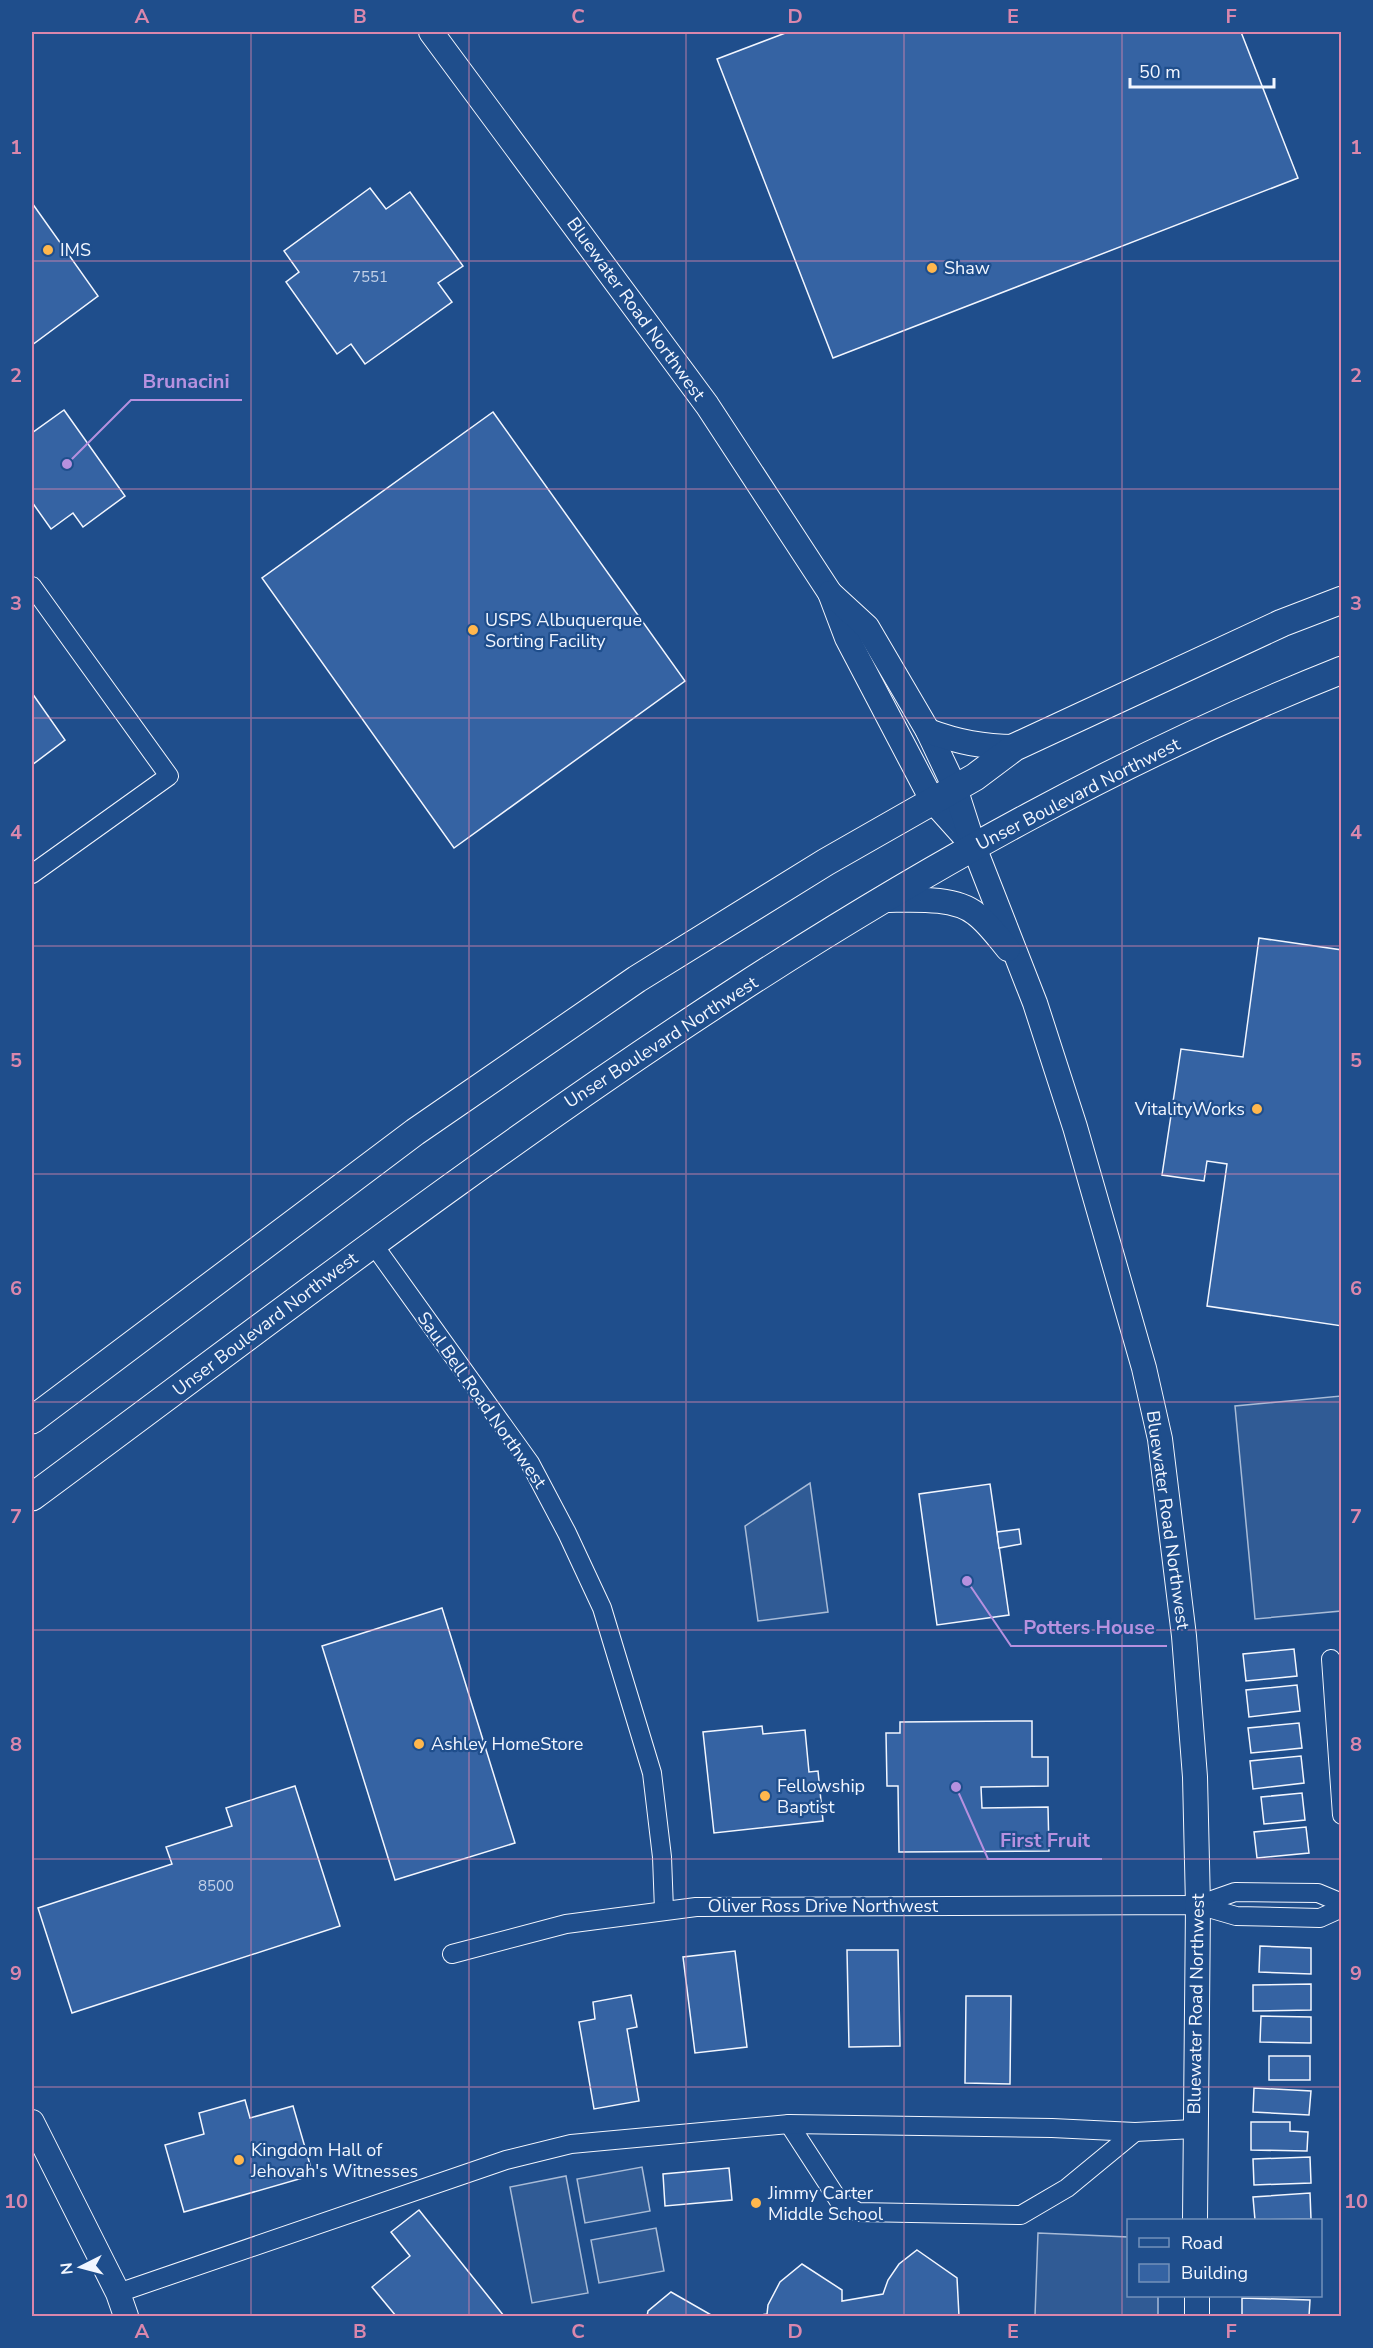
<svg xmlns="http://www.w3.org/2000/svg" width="1373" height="2348" viewBox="0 0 1373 2348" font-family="'Nunito Sans',sans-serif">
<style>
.built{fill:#305b95;stroke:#a8bbd7;stroke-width:1.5}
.building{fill:#3563a3;stroke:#f2f6ff;stroke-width:1.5}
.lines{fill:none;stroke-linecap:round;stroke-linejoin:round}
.street-casing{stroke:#f2f6ff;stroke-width:20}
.secondary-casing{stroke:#f2f6ff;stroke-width:26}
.primary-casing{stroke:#f2f6ff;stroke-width:29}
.street{stroke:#1f4e8c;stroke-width:18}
.secondary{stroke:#1f4e8c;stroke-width:24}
.primary{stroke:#1f4e8c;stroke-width:27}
.grid{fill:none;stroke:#da87ad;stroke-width:1.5;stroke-opacity:0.55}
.poi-dot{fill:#ffb74d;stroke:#1f4e8c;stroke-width:2}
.labels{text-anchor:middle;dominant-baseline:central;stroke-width:4.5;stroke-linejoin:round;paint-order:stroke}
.number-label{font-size:15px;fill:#c3d1e8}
.poi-label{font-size:18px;fill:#f2f6ff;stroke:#1f4e8c;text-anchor:start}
.street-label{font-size:18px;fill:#f2f6ff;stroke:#1f4e8c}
.leader{fill:none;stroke:#b691df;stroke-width:2}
.callout-dot{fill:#b691df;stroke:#1f4e8c;stroke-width:2}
.callout-label{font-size:20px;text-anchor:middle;font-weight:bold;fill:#b691df;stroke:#1f4e8c;stroke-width:4.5;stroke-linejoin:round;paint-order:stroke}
.neatline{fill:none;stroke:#da87ad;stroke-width:2}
.grid-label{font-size:20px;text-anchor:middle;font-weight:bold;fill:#da87ad}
</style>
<rect width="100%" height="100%" fill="#1f4e8c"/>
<g class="built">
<path d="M1341,1396V1611L1255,1619L1235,1406Z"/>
<path d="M810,1483L828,1612L758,1621L745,1526Z"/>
<path d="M642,2167L650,2211L585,2223L577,2179Z"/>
<path d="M566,2176L588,2293L532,2303L510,2187Z"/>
<path d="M656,2228L664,2271L599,2283L591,2240Z"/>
<path d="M1038,2233L1128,2237V2296H1158V2316H1035Z"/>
</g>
<g class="building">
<path d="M788,32H1241L1298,178L833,358L717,59Z"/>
<path d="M370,188L386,209L410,192L463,266L438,283L452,302L365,364L351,344L337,354L286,282L299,272L284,251Z"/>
<path d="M32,203L98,296L32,345Z"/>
<path d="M64,410L125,496L83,527L73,513L51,529L32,502V433Z"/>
<path d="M493,412L685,681L454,848L262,578Z"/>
<path d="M32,693L65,740L32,765Z"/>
<path d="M1259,938L1342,950V1326L1207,1306L1227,1164L1207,1161L1204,1181L1162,1175L1181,1049L1243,1057Z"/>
<path d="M990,1484L1009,1615L937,1625L919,1494Z"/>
<path d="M1019,1529L1021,1544L999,1548L997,1532Z"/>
<path d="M442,1608L515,1843L395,1880L322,1646Z"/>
<path d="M1294,1649L1297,1676L1246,1681L1243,1654Z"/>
<path d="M1297,1685L1300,1711L1249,1717L1246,1690Z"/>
<path d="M1032,1721V1757H1048V1786L981,1787L982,1808L1048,1807L1049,1851L899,1852L898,1786H887L886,1733H900V1722Z"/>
<path d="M1299,1723L1302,1748L1251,1753L1248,1728Z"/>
<path d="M762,1726L763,1734L805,1730L809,1772L818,1771L823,1821L714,1833L703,1732Z"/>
<path d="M1301,1756L1304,1783L1253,1789L1250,1761Z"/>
<path d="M295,1786L340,1926L72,2013L38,1908L172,1864L166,1847L232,1826L226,1808Z"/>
<path d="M1302,1793L1305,1820L1264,1824L1261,1797Z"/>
<path d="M1306,1827L1309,1853L1257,1858L1254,1832Z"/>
<path d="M1260,1946L1311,1948V1974L1259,1972Z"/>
<path d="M847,1950H898L900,2046L849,2047Z"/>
<path d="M735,1951L747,2047L695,2053L683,1957Z"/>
<path d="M1311,1984V2010L1253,2011V1985Z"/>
<path d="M631,1995L637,2027L627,2029L639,2101L594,2109L579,2022L595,2019L593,2002Z"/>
<path d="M966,1996H1011L1010,2084L965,2083Z"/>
<path d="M1261,2016L1311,2017V2043L1260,2042Z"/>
<rect x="1269" y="2056" width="41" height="24"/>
<path d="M1254,2088L1311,2091L1309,2115L1253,2112Z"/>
<path d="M245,2100L250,2118L293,2106L313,2175L184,2212L165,2145L204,2134L199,2113Z"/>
<path d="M1251,2122H1290V2131L1308,2132L1307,2151L1251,2150Z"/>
<path d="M1310,2157L1311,2183L1254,2185L1253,2159Z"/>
<path d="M729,2168L732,2200L665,2206L663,2174Z"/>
<path d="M1310,2193L1311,2219L1255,2220L1253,2197Z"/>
<path d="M419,2210L504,2316H396L372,2287L410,2256L391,2232Z"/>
<path d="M917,2250L957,2278L959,2316H754L767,2314L768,2305L780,2282L802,2264L842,2290V2301L883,2294L888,2280L899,2264Z"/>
<path d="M671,2292L713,2316H647L648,2311Z"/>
<path d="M1242,2298L1310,2300L1309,2316H1242Z"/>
</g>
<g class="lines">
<defs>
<g id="street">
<path d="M32,586L169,776L32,874"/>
<path d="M373,1244L530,1463L567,1533L602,1608L652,1773L662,1857L664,1910"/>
<path d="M1331,1659L1342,1815"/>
<path d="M1198,1905L1235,1892L1318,1893L1342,1903"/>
<path d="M452,1954L566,1924L696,1907L1198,1905L1236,1916L1320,1918L1342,1908"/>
<path d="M789,2124L839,2201L858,2212L1021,2215L1067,2188L1135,2132"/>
<path d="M118,2293L506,2160L571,2144L789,2124L1052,2128L1135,2132L1194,2129"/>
</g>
<g id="secondary">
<path d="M431,32L707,405L830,593L847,638L932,800L967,839"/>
<path d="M830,593L867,627L928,731L955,788L974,847L1035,1003L1075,1127L1144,1368L1160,1439L1184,1636L1195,1777L1198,1905L1195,2220"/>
<path d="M928,731C958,742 983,747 1015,747"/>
<path d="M884,900C910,900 954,896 976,914C988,923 998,937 1008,949"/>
<path d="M32,2122L118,2293L126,2316"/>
<path d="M1197,2296V2316"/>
</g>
<g id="primary">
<path d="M32,1420L415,1132L637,979L826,862L975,777L1015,747L1282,623L1342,600"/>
<path d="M32,1497C446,1191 858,862 1342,670"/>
</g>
</defs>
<use href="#street" class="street-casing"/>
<use href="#secondary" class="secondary-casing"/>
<use href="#primary" class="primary-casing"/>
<use href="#street" class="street"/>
<use href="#secondary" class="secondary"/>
<use href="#primary" class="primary"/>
</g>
<path class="grid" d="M251,32V2316M469,32V2316M686,32V2316M904,32V2316M1122,32V2316M32,261H1342M32,489H1342M32,718H1342M32,946H1342M32,1174H1342M32,1402H1342M32,1630H1342M32,1859H1342M32,2087H1342"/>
<g class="poi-dot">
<circle cx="48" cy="250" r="6"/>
<circle cx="932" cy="268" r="6"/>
<circle cx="473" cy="630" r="6"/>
<circle cx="1257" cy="1109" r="6"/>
<circle cx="419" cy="1744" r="6"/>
<circle cx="765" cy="1796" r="6"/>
<circle cx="239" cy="2160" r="6"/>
<circle cx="756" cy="2203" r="6"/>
</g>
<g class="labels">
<g class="number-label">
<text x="370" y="277">7551</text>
<text x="216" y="1886">8500</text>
</g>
<g class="poi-label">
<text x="60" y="250">IMS</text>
<text x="944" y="268">Shaw</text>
<text x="485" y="620">USPS Albuquerque<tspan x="485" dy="21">Sorting Facility</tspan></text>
<text x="1245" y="1109" text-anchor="end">VitalityWorks</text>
<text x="431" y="1744">Ashley HomeStore</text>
<text x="777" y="1786">Fellowship<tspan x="777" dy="21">Baptist</tspan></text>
<text x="251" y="2150">Kingdom Hall of<tspan x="251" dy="21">Jehovah's Witnesses</tspan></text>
<text x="768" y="2193">Jimmy Carter<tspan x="768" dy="21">Middle School</tspan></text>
</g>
<g class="street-label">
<text transform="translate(636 309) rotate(54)">Bluewater Road Northwest</text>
<text transform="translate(1078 794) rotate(-27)">Unser Boulevard Northwest</text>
<text transform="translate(661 1042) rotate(-33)">Unser Boulevard Northwest</text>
<text transform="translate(265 1324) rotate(-37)">Unser Boulevard Northwest</text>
<text transform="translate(482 1400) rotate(55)">Saul Bell Road Northwest</text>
<text transform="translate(1168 1520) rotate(82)">Bluewater Road Northwest</text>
<text x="823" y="1906">Oliver Ross Drive Northwest</text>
<text transform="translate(1196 2004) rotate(-89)">Bluewater Road Northwest</text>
</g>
</g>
<path class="leader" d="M67 464L131 400H242M967 1581L1011 1646H1167M956 1787L988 1859H1102"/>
<g class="callout-dot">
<circle cx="67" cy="464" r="6"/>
<circle cx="967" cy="1581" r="6"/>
<circle cx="956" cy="1787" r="6"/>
</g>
<g class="callout-label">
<text x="186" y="388">Brunacini</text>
<text x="1089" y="1634">Potters House</text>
<text x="1045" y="1847">First Fruit</text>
</g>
<rect width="1373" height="2348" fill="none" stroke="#1f4e8c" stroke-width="66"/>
<rect x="1127" y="2219" width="195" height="78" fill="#1f4e8c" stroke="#7391ba" stroke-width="1.5"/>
<rect x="1139" y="2238" width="30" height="9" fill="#1f4e8c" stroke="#7391ba" stroke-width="1.5"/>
<text x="1181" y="2249" font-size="18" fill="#f2f6ff">Road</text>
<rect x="1139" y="2264" width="30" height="18" fill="#3563a3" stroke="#7391ba" stroke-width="1.5"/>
<text x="1181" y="2279" font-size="18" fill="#f2f6ff">Building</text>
<g transform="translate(81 2267) rotate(264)" stroke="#1f4e8c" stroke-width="4.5" paint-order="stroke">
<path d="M0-4.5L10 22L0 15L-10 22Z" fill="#f2f6ff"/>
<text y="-9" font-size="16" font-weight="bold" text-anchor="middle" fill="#f2f6ff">N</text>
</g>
<path d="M1130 78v9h144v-9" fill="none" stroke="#f2f6ff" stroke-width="3"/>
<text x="1139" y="78" font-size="18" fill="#f2f6ff" stroke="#1f4e8c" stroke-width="4.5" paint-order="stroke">50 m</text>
<rect x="33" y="33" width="1307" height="2282" class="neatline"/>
<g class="grid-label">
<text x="142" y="23">A</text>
<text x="360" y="23">B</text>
<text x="578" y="23">C</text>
<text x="795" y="23">D</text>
<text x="1013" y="23">E</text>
<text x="1231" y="23">F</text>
<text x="16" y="154">1</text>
<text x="1356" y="154">1</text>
<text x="16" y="382">2</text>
<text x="1356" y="382">2</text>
<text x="16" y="610">3</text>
<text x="1356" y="610">3</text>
<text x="16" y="839">4</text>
<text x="1356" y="839">4</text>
<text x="16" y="1067">5</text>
<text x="1356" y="1067">5</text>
<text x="16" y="1295">6</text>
<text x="1356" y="1295">6</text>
<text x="16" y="1523">7</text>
<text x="1356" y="1523">7</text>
<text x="16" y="1751">8</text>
<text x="1356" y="1751">8</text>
<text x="16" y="1980">9</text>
<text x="1356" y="1980">9</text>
<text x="16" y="2208">10</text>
<text x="1356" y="2208">10</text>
<text x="142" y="2338">A</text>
<text x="360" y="2338">B</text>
<text x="578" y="2338">C</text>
<text x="795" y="2338">D</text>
<text x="1013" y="2338">E</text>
<text x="1231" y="2338">F</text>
</g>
</svg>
